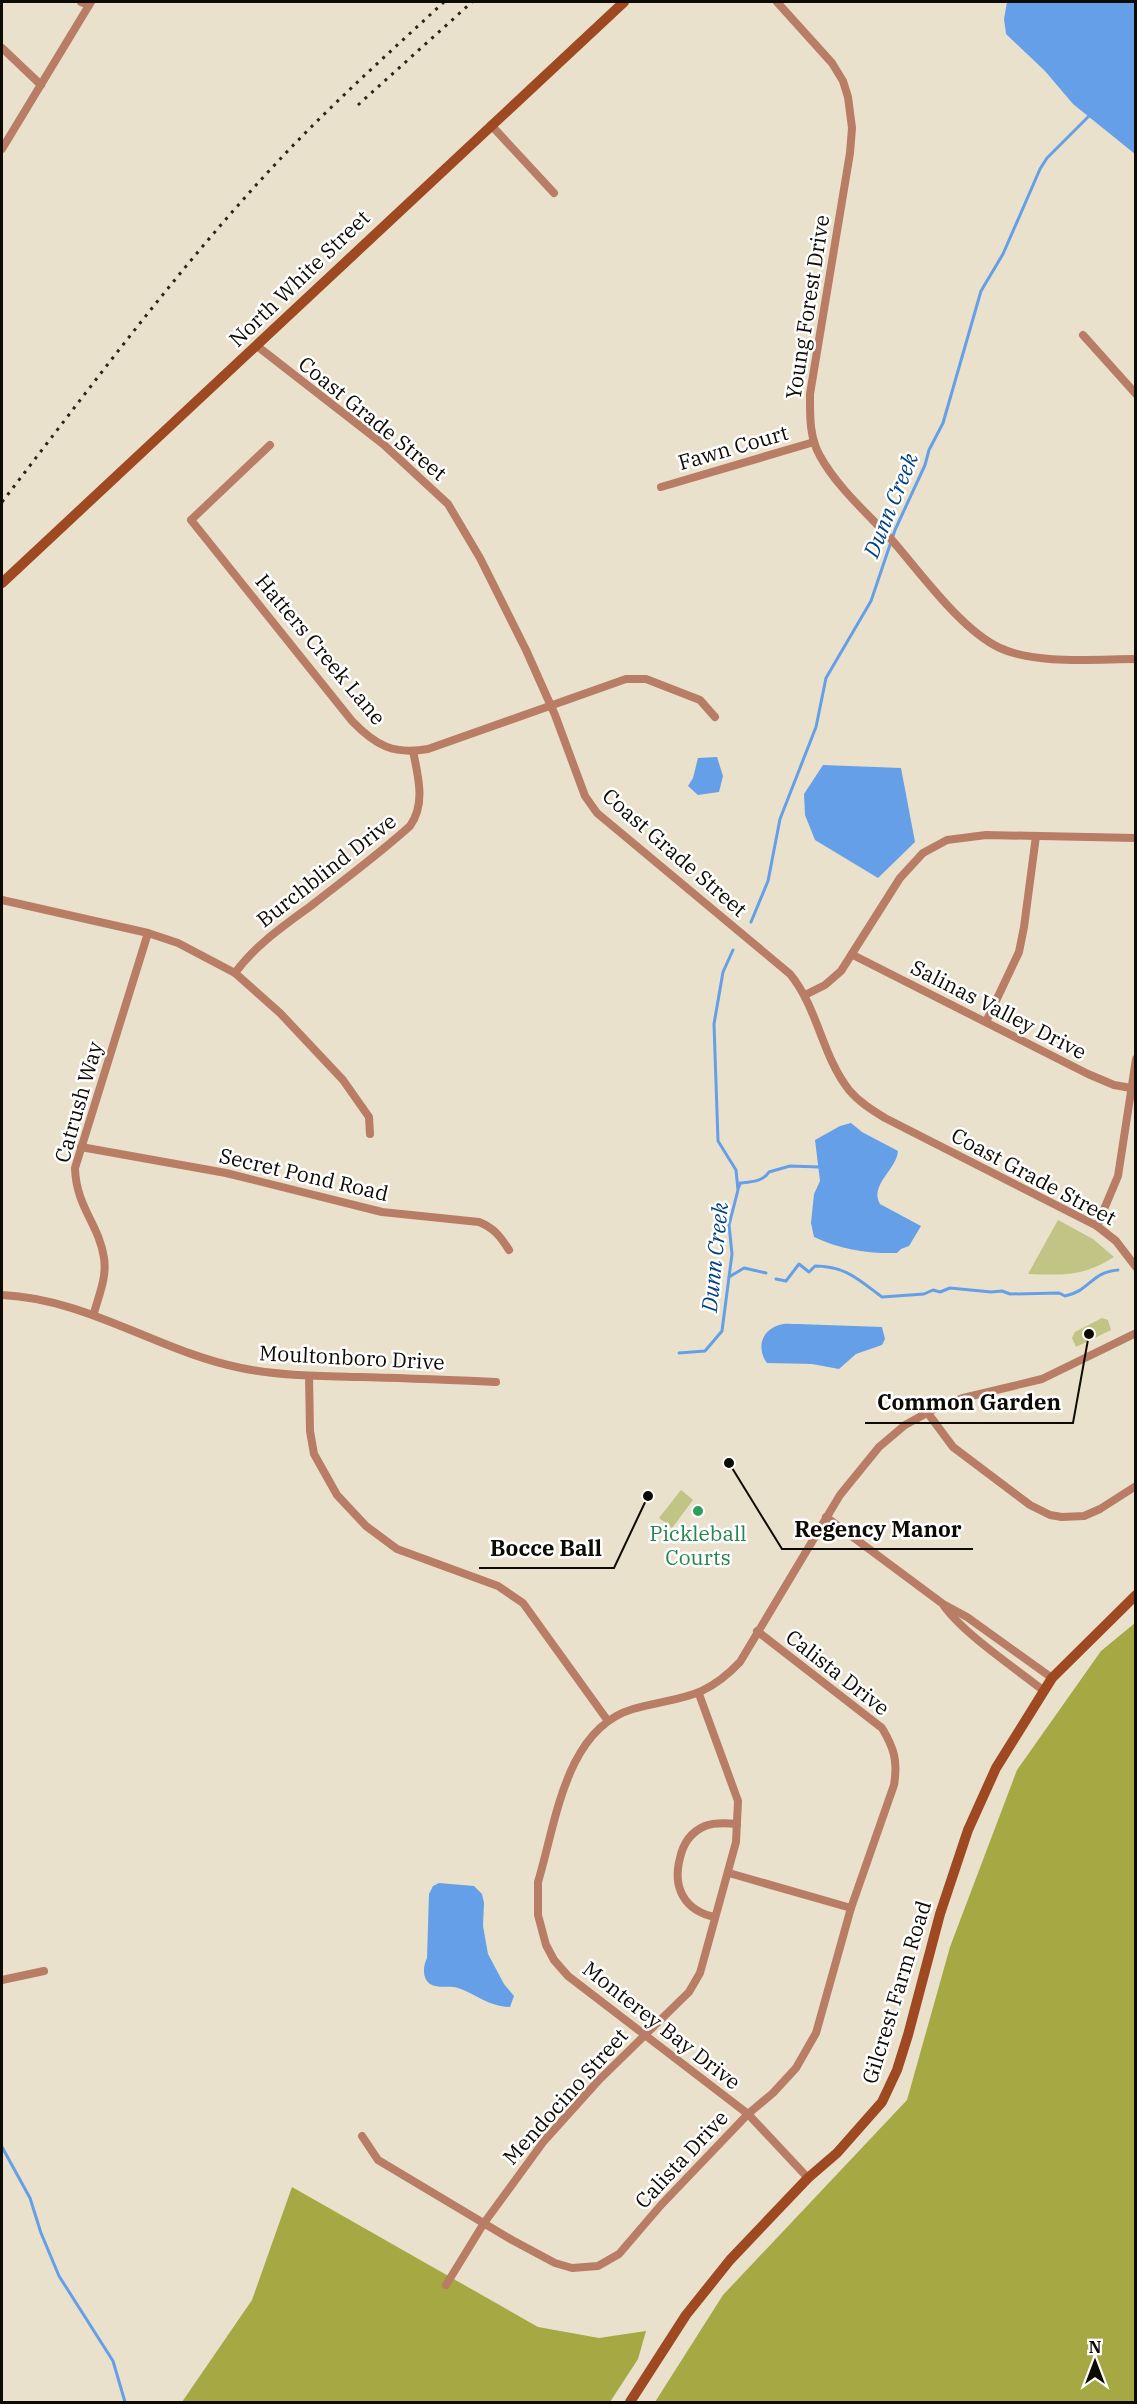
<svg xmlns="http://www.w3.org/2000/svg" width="1137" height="2404" viewBox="0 0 1137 2404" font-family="'IBM Plex Serif',serif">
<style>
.green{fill:#c1c485}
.forest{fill:#a5a843}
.water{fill:#659fe8}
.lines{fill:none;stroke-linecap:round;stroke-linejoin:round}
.stream{stroke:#659fe8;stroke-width:3}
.street{stroke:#b87d64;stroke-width:8}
.secondary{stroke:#9e4922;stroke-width:10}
.rail{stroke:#29251d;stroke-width:3;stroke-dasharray:3 6;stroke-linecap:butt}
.leisure-dot{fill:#2e9e5b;stroke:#fff;stroke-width:2}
.labels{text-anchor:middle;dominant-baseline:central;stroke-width:5;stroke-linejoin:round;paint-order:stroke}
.street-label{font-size:21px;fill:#0e0b05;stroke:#fff}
.leisure-label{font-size:21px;fill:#27864d;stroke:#fff}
.water-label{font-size:22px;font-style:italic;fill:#004182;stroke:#fff}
.leader{fill:none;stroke:#0e0b05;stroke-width:2}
.callout-dot{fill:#0e0b05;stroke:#fff;stroke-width:2}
.callout-label{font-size:22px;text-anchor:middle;font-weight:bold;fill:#0e0b05;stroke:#fff;stroke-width:5;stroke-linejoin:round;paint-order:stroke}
</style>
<rect width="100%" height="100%" fill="#e9e1cc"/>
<g class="green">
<path d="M1058,1220L1093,1239L1114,1257C1082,1277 1064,1275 1028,1274Z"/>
<path d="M1102,1318L1108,1320L1111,1330L1076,1347L1072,1338L1075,1332Z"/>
<path d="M681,1490L693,1500L672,1528L659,1518Z"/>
</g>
<g class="forest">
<path d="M1135,1623V2402H655L723,2295L907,2100L950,1947L1017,1770L1101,1651Z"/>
<path d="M292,2187L538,2327L599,2338L646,2331L638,2359L610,2402H182L252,2300Z"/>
</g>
<g class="water">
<path d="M1007,2H1135V154L1073,104L1045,71L1006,34L1004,19Z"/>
<path d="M717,757L723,776L719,792L698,795L688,786L693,778L698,758Z"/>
<path d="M823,765L901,768L915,842L878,878L815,840L805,815L804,794Z"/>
<path d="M851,1123L862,1132L898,1151C897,1169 869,1185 880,1204L921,1226L909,1246L901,1249L897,1253C869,1254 839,1249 814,1237L811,1223L814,1194L820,1181L815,1140L840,1126Z"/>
<path d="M798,1324L882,1327L885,1339L882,1345L856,1354L839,1369L812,1364L767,1363C757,1350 760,1331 779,1325C784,1323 792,1324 798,1324Z"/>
<path d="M439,1883L474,1886L482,1894L484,1903L483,1926L488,1954L504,1984L514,1996L510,2007C487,2006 478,1995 458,1988C449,1985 438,1989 430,1984C422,1978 423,1966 427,1958L429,1894L433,1886Z"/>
</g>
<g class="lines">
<g class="stream">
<path d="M751,922L768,881L780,819L816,727L826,678L871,601L895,530L925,465L929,450L943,423L981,291L1003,254L1040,169L1047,158L1090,115"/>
<path d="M739,1187L740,1183C749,1182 763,1182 769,1172L790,1166L819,1167"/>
<path d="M729,1277L744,1268L766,1273"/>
<path d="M776,1279L786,1281L799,1264L809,1272L815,1266C846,1266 859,1280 882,1297L924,1294L933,1290L940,1292L950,1288L991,1292L1002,1291L1010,1294L1059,1293L1065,1296C1090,1291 1091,1272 1118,1270"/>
<path d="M679,1353L705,1351L722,1331L732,1254L729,1225L738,1190L736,1170L718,1141L714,1024L723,972L733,950"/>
<path d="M2,2147L30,2198L41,2233L59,2276L113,2361L125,2402"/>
</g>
<g class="street">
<path d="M81,2L89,5"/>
<path d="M777,2L832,63L843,81L848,97L852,128L850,153L810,394C810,414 809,437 820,456C837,487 867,513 891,539C920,572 961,630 1000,648C1036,665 1096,659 1136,659"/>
<path d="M2,48L41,85"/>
<path d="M491,125L554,193"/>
<path d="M2,149L91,2"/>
<path d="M1083,335L1136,394"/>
<path d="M257,346L383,444L448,504L480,558L526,650L555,715L585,796L597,813L790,974C818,1008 822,1056 849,1090C859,1102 872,1110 885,1118L1097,1226L1116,1241L1136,1267"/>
<path d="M270,445L191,520L352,721C376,746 394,755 428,749L626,679H646L700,700L715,717"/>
<path d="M661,487L814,442"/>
<path d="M2,900L148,933L178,943L235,973L280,1013L343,1080L369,1117L370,1134"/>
<path d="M853,955L1088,1074L1114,1085L1131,1088"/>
<path d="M235,973C255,945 285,925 312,905C345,879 379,854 410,826C426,804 418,776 413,751"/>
<path d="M805,995L825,985L841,971L900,878L923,853L947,840L986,835L1136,838"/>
<path d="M986,1022L1019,952L1024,927L1036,836"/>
<path d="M81,1147L226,1173L382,1212L479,1222C494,1228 500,1236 509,1250"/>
<path d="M1097,1226L1118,1176L1136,1059"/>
<path d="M2,1295C89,1299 157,1351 241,1368C280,1376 320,1376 359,1377C405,1378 450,1380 496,1382"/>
<path d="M94,1313C99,1295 107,1277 104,1258C99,1224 76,1207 75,1168L148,933"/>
<path d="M309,1376L310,1431L314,1454L337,1495L366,1526L397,1549L498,1586L523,1603L608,1721"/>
<path d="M927,1412L953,1447L1030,1505L1050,1515L1062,1517L1084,1516L1100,1509L1136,1486"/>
<path d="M826,1517L943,1604L967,1617L1052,1678"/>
<path d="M944,1606C964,1634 1015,1668 1044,1691"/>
<path d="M729,1873L851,1908"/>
<path d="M715,1917C685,1911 672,1888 680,1858C683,1844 691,1832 705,1826C715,1822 727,1823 737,1824"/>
<path d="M2,1980L44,1971"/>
<path d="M362,2136L378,2160L512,2240L555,2263L572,2268L598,2266L619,2254L661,2205L748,2114L773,2093L796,2068L816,2033L851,1908L894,1785C898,1761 894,1748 882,1728L757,1631"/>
<path d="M808,2178L748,2114L568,1976L554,1960L546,1945L538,1915V1882C556,1823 565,1729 633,1709C680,1696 703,1701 740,1662L840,1495L879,1447L905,1425L936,1408L963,1398L1042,1379L1136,1333"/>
<path d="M446,2285L484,2223L544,2141L598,2081L689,1992L700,1973L736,1842L738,1801L699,1694"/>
</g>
<g class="secondary">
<path d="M2,583L624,2"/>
<path d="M630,2402L686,2315L730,2260L808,2178L837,2153L882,2102L897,2070L908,2035L940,1914L968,1830L996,1768L1052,1678L1136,1595"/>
</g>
<g class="rail">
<path d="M358,105L472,2"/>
<path d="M2,502C93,384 181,264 283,156C334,102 390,52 444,2"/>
</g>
</g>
<circle class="leisure-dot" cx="698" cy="1511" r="6"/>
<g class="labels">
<g class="street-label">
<text transform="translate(299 278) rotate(-44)">North White Street</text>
<text transform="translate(807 307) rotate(-81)">Young Forest Drive</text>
<text transform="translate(373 418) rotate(39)">Coast Grade Street</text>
<text transform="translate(733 447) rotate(-16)">Fawn Court</text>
<text transform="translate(321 649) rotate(50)">Hatters Creek Lane</text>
<text transform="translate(675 852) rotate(41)">Coast Grade Street</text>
<text transform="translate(326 870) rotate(-38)">Burchblind Drive</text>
<text transform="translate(999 1009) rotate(27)">Salinas Valley Drive</text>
<text transform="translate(78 1102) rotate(-74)">Catrush Way</text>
<text transform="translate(304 1174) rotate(13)">Secret Pond Road</text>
<text transform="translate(1034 1176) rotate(28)">Coast Grade Street</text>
<text transform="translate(352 1357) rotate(3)">Moultonboro Drive</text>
<text transform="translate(838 1672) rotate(38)">Calista Drive</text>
<text transform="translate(896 1992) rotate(-73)">Gilcrest Farm Road</text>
<text transform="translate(662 2025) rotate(38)">Monterey Bay Drive</text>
<text transform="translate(565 2096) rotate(-48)">Mendocino Street</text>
<text transform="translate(681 2159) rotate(-47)">Calista Drive</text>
</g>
<g class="leisure-label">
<text x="698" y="1533">Pickleball<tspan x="698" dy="24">Courts</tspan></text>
</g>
<g class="water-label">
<text transform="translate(890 505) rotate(-68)">Dunn Creek</text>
<text transform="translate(714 1257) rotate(-84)">Dunn Creek</text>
</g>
</g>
<path class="leader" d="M1089 1334L1073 1423H865M729 1463L782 1549H973M648 1496L614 1568H479"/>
<g class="callout-dot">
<circle cx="1089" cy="1334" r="6"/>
<circle cx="729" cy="1463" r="6"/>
<circle cx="648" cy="1496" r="6"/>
</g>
<g class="callout-label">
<text x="969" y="1410">Common Garden</text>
<text x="878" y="1537">Regency Manor</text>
<text x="546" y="1556">Bocce Ball</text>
</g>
<rect width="1137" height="2404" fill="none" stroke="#0e0b05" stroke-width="6"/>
<g transform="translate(1095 2362)" stroke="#ffffff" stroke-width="4.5" paint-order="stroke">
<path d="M0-4.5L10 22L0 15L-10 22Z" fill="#0e0b05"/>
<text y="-9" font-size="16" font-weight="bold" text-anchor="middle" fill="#0e0b05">N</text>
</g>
</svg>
